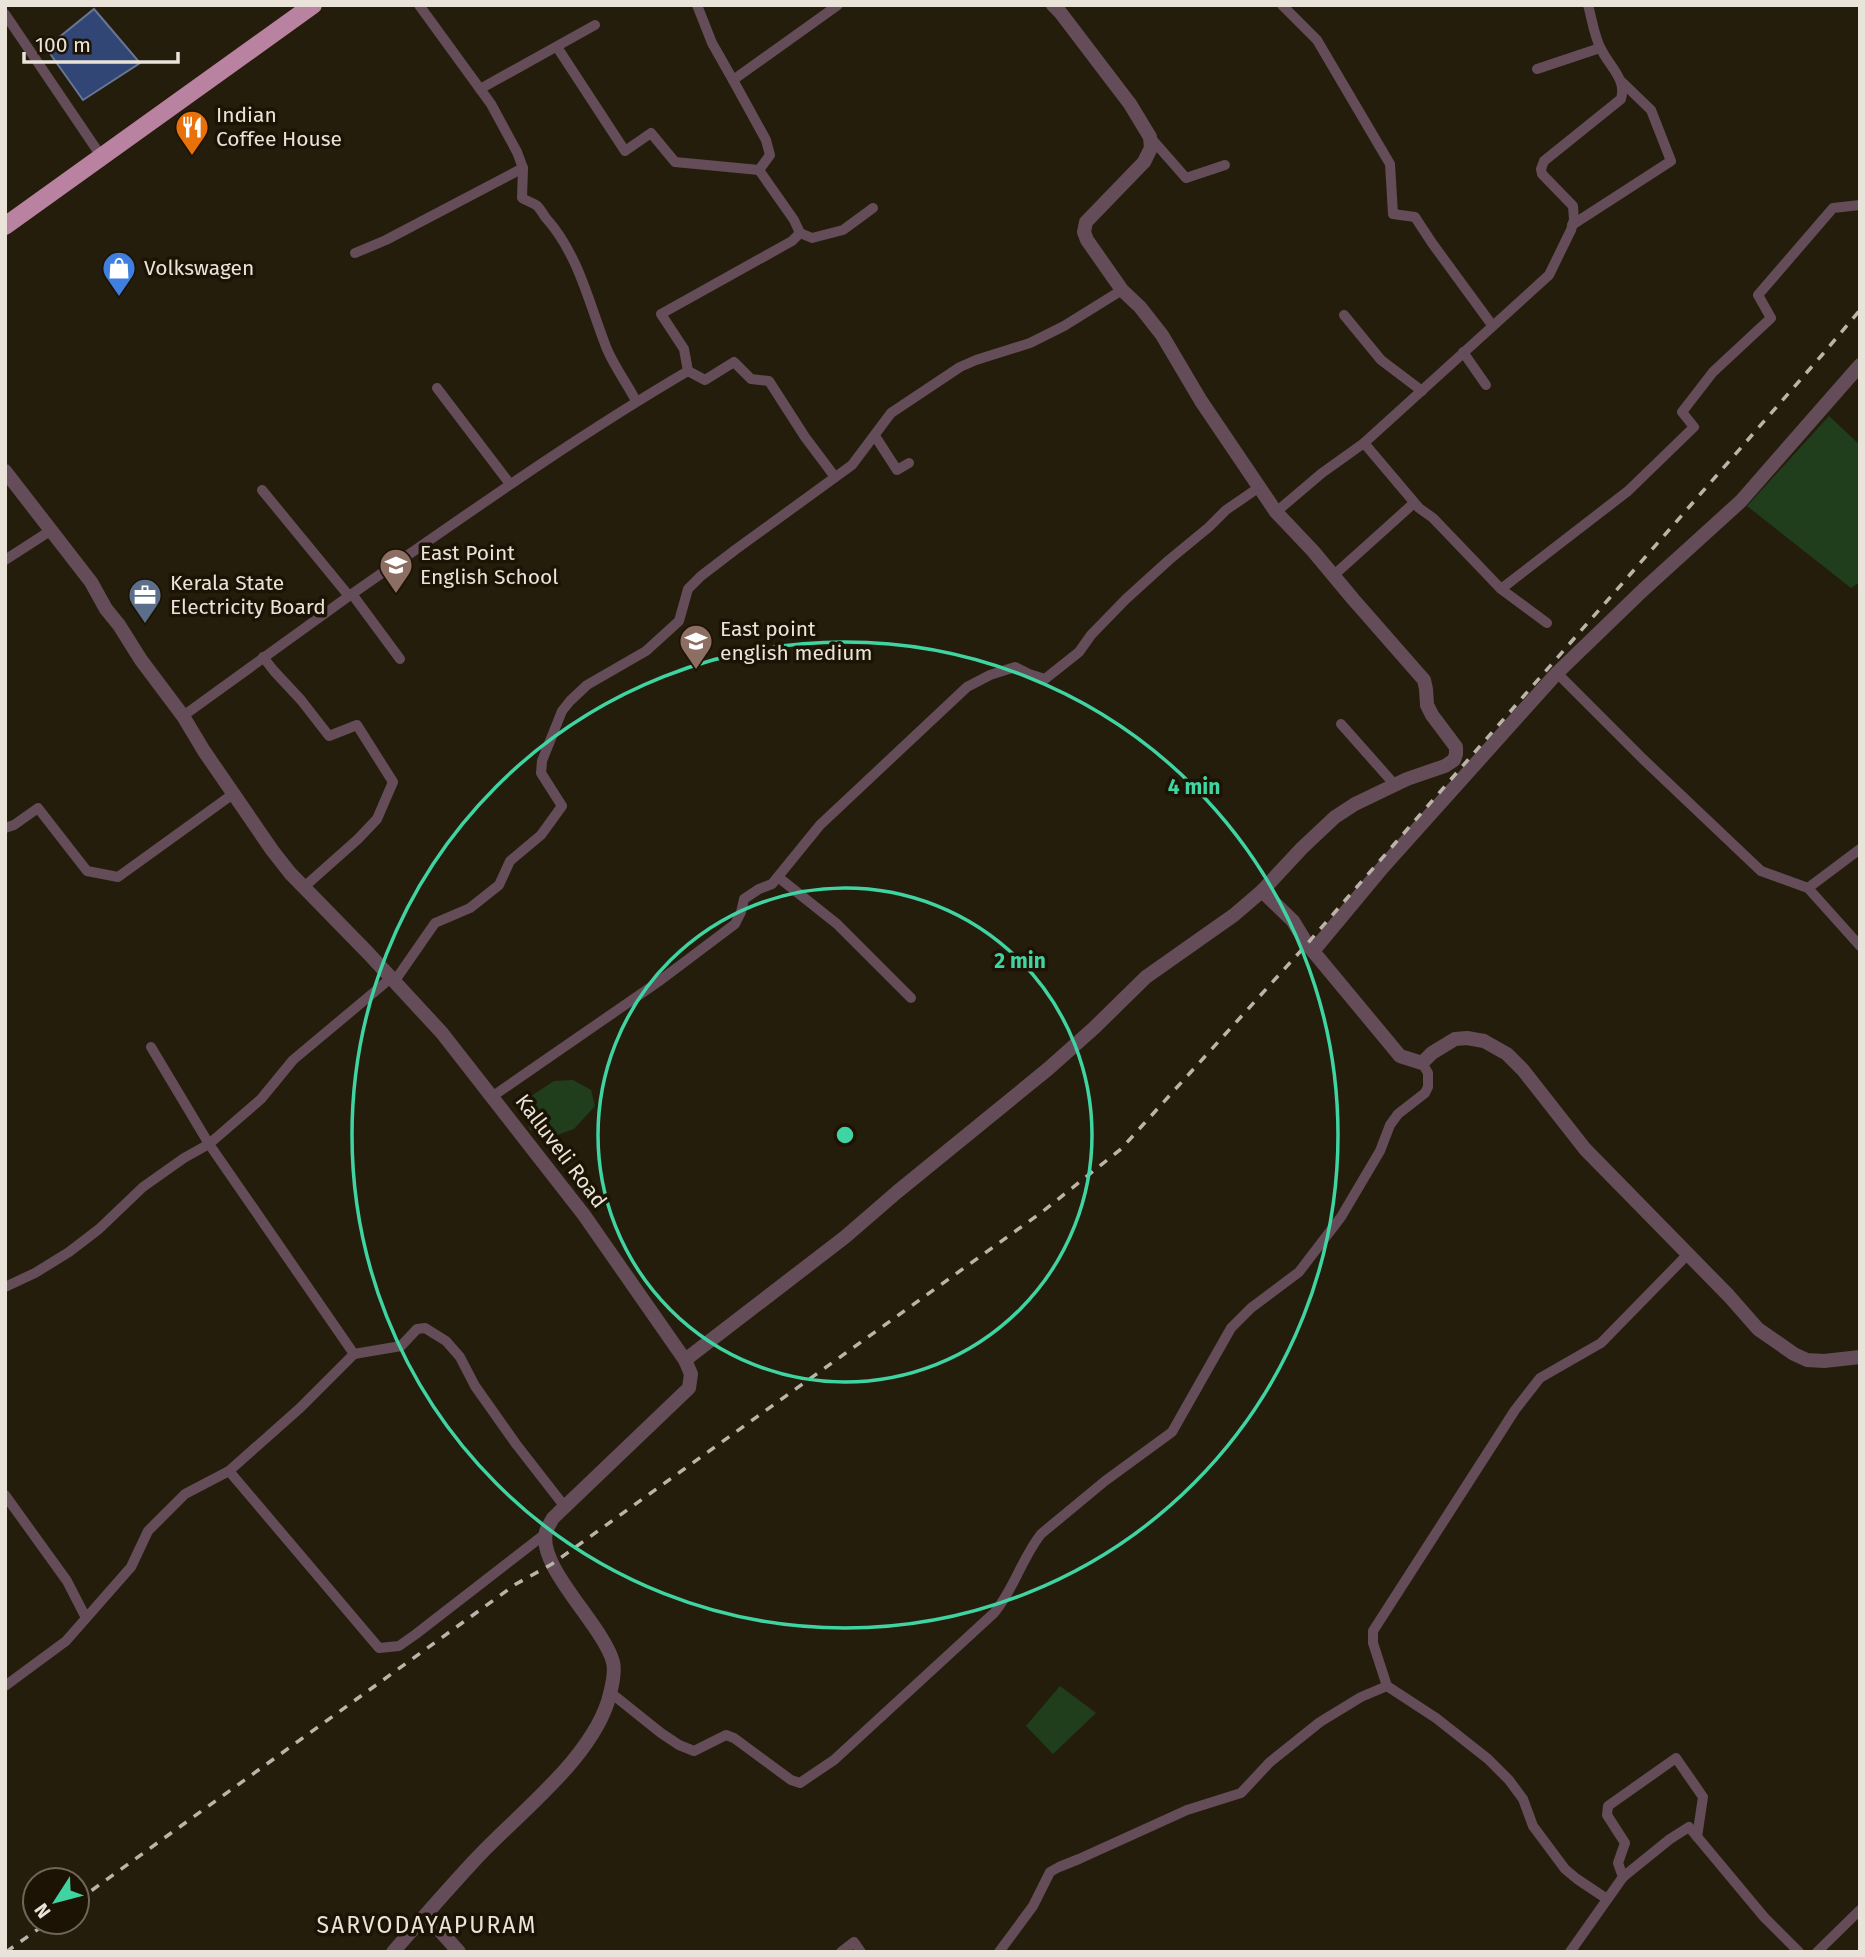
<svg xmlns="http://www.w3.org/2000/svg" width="1865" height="1957" viewBox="0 0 1865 1957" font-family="'Fira Sans',sans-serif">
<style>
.green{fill:#203e1c}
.water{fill:#314675;stroke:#687593;stroke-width:2}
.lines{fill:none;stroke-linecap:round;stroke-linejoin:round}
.minor{stroke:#644c59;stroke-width:10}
.tertiary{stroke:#644c59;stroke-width:14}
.trunk{stroke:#b982a0;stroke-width:18}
.rail{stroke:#bbb4a9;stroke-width:3.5;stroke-dasharray:9 9;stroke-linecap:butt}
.ring{fill:none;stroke:#3fd4a2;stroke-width:3.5}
.labels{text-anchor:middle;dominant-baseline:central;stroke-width:7;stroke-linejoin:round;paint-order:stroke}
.poi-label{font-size:21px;fill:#e9e3d9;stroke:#1c1304;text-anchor:start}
.street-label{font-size:21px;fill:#e9e3d9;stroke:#1c1304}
.neighbourhood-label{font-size:23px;letter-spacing:2px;fill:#e9e3d9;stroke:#1c1304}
.centre{fill:#3fd4a2;stroke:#1c1304;stroke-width:3.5}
.ring-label{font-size:21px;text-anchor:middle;font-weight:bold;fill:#3fd4a2;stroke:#1c1304;stroke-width:7;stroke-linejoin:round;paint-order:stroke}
</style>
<rect width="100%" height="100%" fill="#251d0c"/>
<g class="green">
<path d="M1829,416L1860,445V582L1851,588L1747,506Z"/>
<path d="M573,1080L591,1090L595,1106L574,1129L548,1138L530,1130L524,1112L531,1096L554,1081Z"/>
<path d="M1060,1686L1096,1713L1053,1754L1026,1726Z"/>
</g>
<path class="water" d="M94,9L140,63L83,100L46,48Z"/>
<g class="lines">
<g class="minor">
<path d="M419,5L491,104L517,152L523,168L522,198C527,201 531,202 536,205C540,208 543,214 546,218C578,254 588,300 605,344C611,362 627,383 636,401"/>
<path d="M697,5L712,43L733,80"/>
<path d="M1282,5L1317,40L1390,164L1393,214L1415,217L1432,243L1492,325"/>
<path d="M5,14L101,156"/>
<path d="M557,47L625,151L651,133L675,162L759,170"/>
<path d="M1537,69L1600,48"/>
<path d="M480,89L595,25"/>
<path d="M1150,137L1186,178L1225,165"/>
<path d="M1572,225L1671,161L1651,110L1622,82"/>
<path d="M800,233L812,238L843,230L873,208"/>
<path d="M355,253L386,240L523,168"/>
<path d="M1344,315L1381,360L1422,391"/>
<path d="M1463,352L1486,385"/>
<path d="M688,371L684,349L661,314L792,241L800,233L794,220L759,170L770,155L766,140L733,80L838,5"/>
<path d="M688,371L705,380L734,362L751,379L769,381L805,437L835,477"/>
<path d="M437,388L510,484"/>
<path d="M875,436L897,470L909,463"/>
<path d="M1364,443L1419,508L1433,518L1501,589L1547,623"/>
<path d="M262,490L349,596L352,594L400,659"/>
<path d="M1276,512L1322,473L1364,443L1549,275L1571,230L1574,220L1573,206L1542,174L1541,169L1544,161L1621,99C1627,79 1609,66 1601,49C1594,36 1592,19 1588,5"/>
<path d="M5,560L50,531"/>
<path d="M1334,575L1414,503"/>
<path d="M1501,589L1628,491L1694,427L1682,412L1713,372L1771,318L1758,295L1833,208L1860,205"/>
<path d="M352,594C463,517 572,439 688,371"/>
<path d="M263,657L274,671L301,700L329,736L357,725L393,782L377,819L358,839L304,887"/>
<path d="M1557,673L1643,759L1761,871L1808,888L1860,946"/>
<path d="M183,716L349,596"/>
<path d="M1341,724L1395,785"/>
<path d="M5,828L14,825L38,808L87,871L118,877L233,794"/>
<path d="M778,877L837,924L911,998"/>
<path d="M1808,888L1860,849"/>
<path d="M394,982L435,923L470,908L499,885L510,861L541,835L562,806L541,773L542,761L562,711L570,701L587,685L646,651L679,621L688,589L701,576L735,550L852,465L891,413L960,367L976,360L1030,343L1064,326L1122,290"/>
<path d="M493,1096L658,982L735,924L741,912L744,899L759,889L772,884L820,825L967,687L990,675L1015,667L1029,674L1045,679L1079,652L1091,635L1126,599L1169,560L1209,527L1226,510L1258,488"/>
<path d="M5,1287L35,1273L69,1252L99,1229L143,1187L184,1158L209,1144L261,1099L293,1060L391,978"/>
<path d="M354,1354L401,1346L417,1329L425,1328L446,1341L460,1357L475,1386L516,1444L565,1507"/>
<path d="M229,1471L379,1648L399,1646L416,1634L545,1534"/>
<path d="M5,1495L67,1581L86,1618"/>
<path d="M5,1686L66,1641L131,1567L148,1531L185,1494L229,1471L300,1408L354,1354L209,1144L151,1047"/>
<path d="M1387,1686L1436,1718L1488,1759L1509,1780L1523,1799L1533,1826L1565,1869L1577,1879L1607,1899"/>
<path d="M611,1693L661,1733L679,1745L694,1751L726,1735L734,1738L791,1780L800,1783L834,1760L994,1613C1014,1589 1022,1558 1041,1534L1105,1481L1172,1432L1231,1328L1251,1308L1299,1272L1341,1217L1380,1151L1390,1125L1398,1114L1425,1093L1428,1087V1073L1422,1063"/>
<path d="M1623,1877L1618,1863L1625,1843L1607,1815L1608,1806L1676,1758L1703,1797L1697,1837"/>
<path d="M841,1952L854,1942L861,1952"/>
<path d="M999,1952L1033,1906L1050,1872L1059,1867L1079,1859L1187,1810L1241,1793L1270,1762L1320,1722L1361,1697L1387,1686L1373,1643V1631L1515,1410L1540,1378L1601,1343L1688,1254"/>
<path d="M1570,1952L1623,1877L1670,1839L1689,1827L1764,1917L1799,1952"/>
<path d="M1817,1952L1860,1910"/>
</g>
<g class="tertiary">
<path d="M5,471L91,582L106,609L119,625L141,660L183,716L204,751L272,850L290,873L369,954L442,1033L584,1215L685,1360L691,1374L689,1388L553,1518C550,1523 547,1528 546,1532C537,1567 603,1625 613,1662C615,1670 612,1686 610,1694C595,1757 517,1814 474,1861C447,1890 420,1921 393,1952"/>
<path d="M1262,891L1293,921L1307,944L1400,1056L1422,1063L1432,1053L1455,1039L1467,1038L1484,1041L1507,1054L1523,1070L1585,1149L1729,1296L1758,1329L1794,1354L1807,1360L1824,1361L1860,1357"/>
<path d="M1314,950L1383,867L1557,673L1643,590L1741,501L1860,365"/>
<path d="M685,1360L845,1237L897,1192L1048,1069L1094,1028L1146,977L1234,915L1262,891L1302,848L1335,817L1355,804L1407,779L1445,766L1454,760L1456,754V747L1432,715L1427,705L1426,689L1424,680L1353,599L1313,551L1276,512L1201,401L1162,335L1140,307L1122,290L1087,240L1084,232L1086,222L1144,162L1151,148L1150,137L1130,104L1060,12L1053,5"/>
<path d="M426,1915L459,1952"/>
</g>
<path class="trunk" d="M5,226L313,5"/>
<g class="rail">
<path d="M77,1901L516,1584L552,1564L1042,1212L1121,1149L1307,944L1822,355L1860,310"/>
<path d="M6,1952L48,1922"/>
</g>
</g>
<g class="ring">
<circle cx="845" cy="1135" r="247"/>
<circle cx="845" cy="1135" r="493"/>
</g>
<defs>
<symbol id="restaurant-pin" viewBox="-11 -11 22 30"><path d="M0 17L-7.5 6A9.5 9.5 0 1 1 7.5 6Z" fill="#e8710a" stroke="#1c1304"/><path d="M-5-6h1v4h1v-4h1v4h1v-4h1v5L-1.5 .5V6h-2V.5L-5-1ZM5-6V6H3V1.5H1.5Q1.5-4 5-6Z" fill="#fff"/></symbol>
<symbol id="shop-pin" viewBox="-11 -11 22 30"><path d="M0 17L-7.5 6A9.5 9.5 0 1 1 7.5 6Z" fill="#3f7fe0" stroke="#1c1304"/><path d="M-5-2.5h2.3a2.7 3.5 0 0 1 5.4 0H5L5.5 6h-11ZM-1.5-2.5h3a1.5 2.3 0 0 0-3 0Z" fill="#fff"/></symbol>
<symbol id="school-pin" viewBox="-11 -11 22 30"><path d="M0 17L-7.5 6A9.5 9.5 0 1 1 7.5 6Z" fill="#8d6e63" stroke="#1c1304"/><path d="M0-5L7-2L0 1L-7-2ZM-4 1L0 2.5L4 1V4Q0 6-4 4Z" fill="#fff"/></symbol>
<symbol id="office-pin" viewBox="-11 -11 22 30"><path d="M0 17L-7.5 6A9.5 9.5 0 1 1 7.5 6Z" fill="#5c6f8a" stroke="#1c1304"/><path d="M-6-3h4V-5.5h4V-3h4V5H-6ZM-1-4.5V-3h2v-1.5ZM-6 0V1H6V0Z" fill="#fff"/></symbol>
</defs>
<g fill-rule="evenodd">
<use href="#restaurant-pin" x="173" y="108" width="38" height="52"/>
<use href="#shop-pin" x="100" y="249" width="38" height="52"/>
<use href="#school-pin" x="377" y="546" width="38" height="52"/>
<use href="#office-pin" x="126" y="576" width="38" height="52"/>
<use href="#school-pin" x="677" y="622" width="38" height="52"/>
</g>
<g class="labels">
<g class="poi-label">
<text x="216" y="115">Indian<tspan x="216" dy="24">Coffee House</tspan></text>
<text x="144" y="268">Volkswagen</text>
<text x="420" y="553">East Point<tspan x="420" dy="24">English School</tspan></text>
<text x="170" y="583">Kerala State<tspan x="170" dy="24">Electricity Board</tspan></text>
<text x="720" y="629">East point<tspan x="720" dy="24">english medium</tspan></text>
</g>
<g class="street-label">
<text transform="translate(561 1151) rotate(53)">Kalluveli Road</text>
</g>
<g class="neighbourhood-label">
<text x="427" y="1925">SARVODAYAPURAM</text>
</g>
</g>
<circle cx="845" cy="1135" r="10" class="centre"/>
<g class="ring-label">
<text x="1194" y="794">4 min</text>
<text x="1020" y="968">2 min</text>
</g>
<rect width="1865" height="1957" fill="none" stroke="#e9e3d9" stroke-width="14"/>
<g transform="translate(56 1901) rotate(234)"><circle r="33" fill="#1c1304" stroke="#6e6659" stroke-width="2"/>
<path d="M0-5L12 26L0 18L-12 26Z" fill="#3fd4a2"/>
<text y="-10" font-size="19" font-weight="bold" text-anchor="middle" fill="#e9e3d9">N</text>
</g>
<path d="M24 52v10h154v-10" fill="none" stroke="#e9e3d9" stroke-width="3.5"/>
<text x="35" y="52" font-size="21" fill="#e9e3d9" stroke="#1c1304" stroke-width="5" paint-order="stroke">100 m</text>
</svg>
